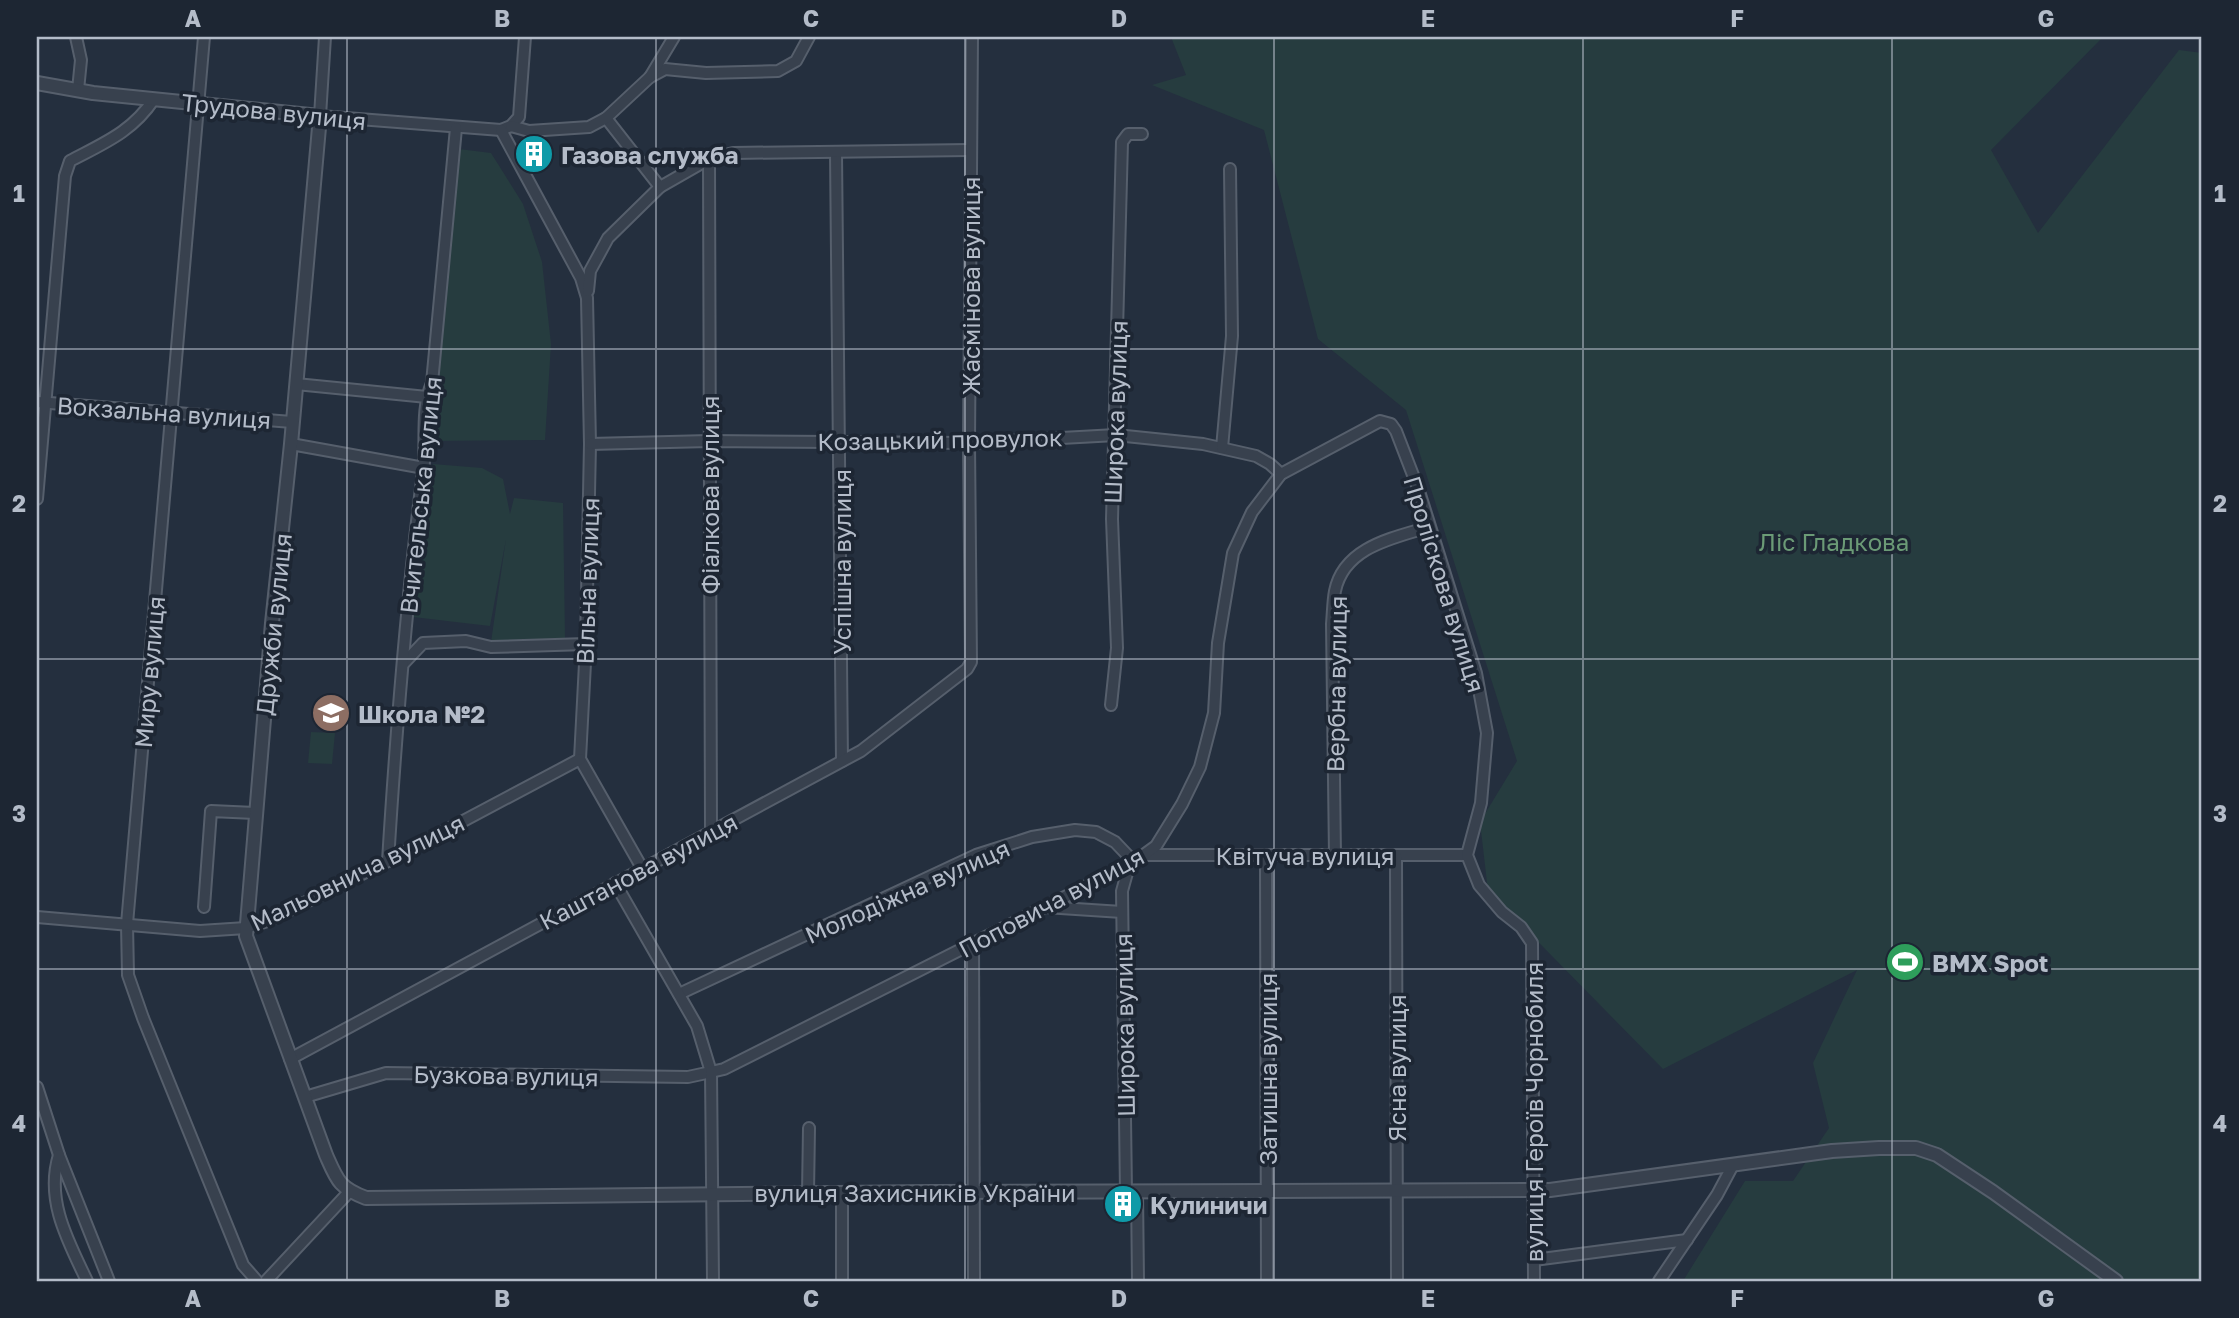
<svg xmlns="http://www.w3.org/2000/svg" width="2239" height="1318" viewBox="0 0 2239 1318" font-family="'Golos Text',sans-serif">
<style>
.green{fill:#263c3f}
.lines{fill:none;stroke-linecap:round;stroke-linejoin:round}
.minor-casing{stroke:#565f6c;stroke-width:14}
.tertiary-casing{stroke:#565f6c;stroke-width:16}
.minor{stroke:#38414e;stroke-width:10}
.tertiary{stroke:#38414e;stroke-width:12}
.grid{fill:none;stroke:#b4bcc9;stroke-width:2;stroke-opacity:0.55}
.labels{text-anchor:middle;dominant-baseline:central;stroke-width:7;stroke-linejoin:round;paint-order:stroke}
.street-label{font-size:24px;fill:#b4bcc9;stroke:#1d2633}
.poi-label{font-size:24px;font-weight:bold;fill:#b4bcc9;stroke:#1d2633;text-anchor:start}
.park-label{font-size:24px;fill:#6b9a76;stroke:#1d2633}
.neatline{fill:none;stroke:#b4bcc9;stroke-width:2.5}
.grid-label{font-size:23px;text-anchor:middle;font-weight:bold;fill:#b4bcc9}
</style>
<rect width="100%" height="100%" fill="#242f3e"/>
<g class="green">
<path d="M1171,37H2103L1991,150L2038,233L2179,50L2202,53V1281H1683L1745,1181H1793L1829,1128L1813,1063L1857,970L1663,1069L1488,891L1480,822L1517,761L1406,410L1318,339L1264,130L1152,85L1186,75Z"/>
<path d="M459,149L491,153L523,204L542,262L551,344L545,440L429,441Z"/>
<path d="M433,464L482,468L503,479L510,514L514,498L563,503L565,638L491,642L506,539L490,626L413,617Z"/>
<path d="M311,732L335,733L332,764L308,763Z"/>
</g>
<g class="lines">
<defs>
<g id="minor">
<path d="M76,37L81,60L78,90"/>
<path d="M204,37L127,924L128,975L143,1018L243,1265L257,1281"/>
<path d="M325,37L320,116L501,130L511,126L519,117L525,37"/>
<path d="M650,77L665,69L706,73L778,71L796,61L809,37"/>
<path d="M606,118L660,187"/>
<path d="M511,126L529,131L589,127L606,118L650,77L674,37"/>
<path d="M501,130L581,278L587,298L590,444L586,644L580,759L642,868"/>
<path d="M836,153L842,761"/>
<path d="M709,159L711,830"/>
<path d="M588,291L590,271L608,238L660,187L709,159L733,153L970,150"/>
<path d="M296,384L427,397"/>
<path d="M37,402L292,422"/>
<path d="M291,444L424,468"/>
<path d="M590,444L709,441L969,443L1116,435L1203,444L1256,456L1270,464L1281,474"/>
<path d="M1222,448L1232,336L1230,169"/>
<path d="M37,499L65,176L70,161C104,143 132,132 154,99"/>
<path d="M404,663L423,643L466,641L491,647L586,644"/>
<path d="M1111,705L1117,648L1112,519L1122,142L1128,134H1142"/>
<path d="M1144,855H1467"/>
<path d="M1396,855L1397,1281"/>
<path d="M1335,856L1332,624C1333,613 1333,601 1335,591C1344,547 1393,538 1429,527"/>
<path d="M1266,857L1267,1281"/>
<path d="M388,861C396,732 406,602 423,473C427,444 420,411 432,383L456,128"/>
<path d="M204,907L211,811L255,813"/>
<path d="M1045,907L1122,912"/>
<path d="M37,917L200,931L246,928L270,920L388,861L580,759"/>
<path d="M973,943L974,1281"/>
<path d="M679,994L976,855L1032,837L1075,830L1096,832L1115,842L1134,862L1127,873L1122,891L1126,1192"/>
<path d="M290,1059L861,751L967,669L971,662L969,443L972,37"/>
<path d="M37,1087L59,1155L109,1281"/>
<path d="M305,1097L386,1073L688,1077L711,1072L697,1026L615,883"/>
<path d="M59,1155C45,1200 68,1241 87,1281"/>
<path d="M1137,1191L1138,1281"/>
<path d="M808,1193L809,1128"/>
<path d="M842,1193V1281"/>
<path d="M1534,1260L1687,1240"/>
<path d="M266,1281L349,1192"/>
<path d="M713,1281L711,1072L724,1069L1134,862L1156,846L1182,804L1200,767L1214,713L1218,643L1233,553L1252,512L1281,474L1380,421L1391,424L1396,431L1418,488L1476,673L1487,733L1481,803L1467,855L1479,885L1502,912L1521,927L1532,943L1534,1281"/>
<path d="M1659,1281L1717,1195L1733,1165"/>
</g>
<path id="tertiary" d="M37,83L93,93L320,116L291,444L272,623L246,936L326,1155C337,1180 339,1188 366,1198L932,1192L1550,1190L1832,1151L1879,1148H1916L1937,1155L1993,1192L2116,1281"/>
</defs>
<use href="#minor" class="minor-casing"/>
<use href="#tertiary" class="tertiary-casing"/>
<use href="#minor" class="minor"/>
<use href="#tertiary" class="tertiary"/>
</g>
<path class="grid" d="M347,37V1281M656,37V1281M965,37V1281M1274,37V1281M1583,37V1281M1892,37V1281M37,349H2202M37,659H2202M37,969H2202"/>
<defs>
<symbol id="building-disc" viewBox="-11 -11 22 22"><circle r="9.5" fill="#0f9aa8" stroke="#1d2633"/><path d="M-4-6H4V6H1V3H-1V6H-4ZM-2.5-4.3h1.7v1.8h-1.7ZM.8-4.3h1.7v1.8H.8ZM-2.5-1h1.7V.8h-1.7ZM.8-1h1.7V.8H.8Z" fill="#fff"/></symbol>
<symbol id="school-disc" viewBox="-11 -11 22 22"><circle r="9.5" fill="#8d6e63" stroke="#1d2633"/><path d="M0-5L7-2L0 1L-7-2ZM-4 1L0 2.5L4 1V4Q0 6-4 4Z" fill="#fff"/></symbol>
<symbol id="stadium-disc" viewBox="-11 -11 22 22"><circle r="9.5" fill="#2e9e5b" stroke="#1d2633"/><path d="M0-5a6.5 5 0 1 0 0 10a6.5 5 0 1 0 0-10ZM-3.5-1.8h7v3.6h-7Z" fill="#fff"/></symbol>
</defs>
<g fill-rule="evenodd">
<use href="#building-disc" x="512" y="132" width="44" height="44"/>
<use href="#school-disc" x="309" y="691" width="44" height="44"/>
<use href="#stadium-disc" x="1883" y="940" width="44" height="44"/>
<use href="#building-disc" x="1101" y="1182" width="44" height="44"/>
</g>
<g class="labels">
<g class="street-label">
<text transform="translate(274 111) rotate(6)">Трудова вулиця</text>
<text transform="translate(970 286) rotate(-90)">Жасмінова вулиця</text>
<text transform="translate(164 412) rotate(4)">Вокзальна вулиця</text>
<text transform="translate(1115 412) rotate(-88)">Широка вулиця</text>
<text transform="translate(940 439) rotate(-1)">Козацький провулок</text>
<text transform="translate(420 495) rotate(-84)">Вчительська вулиця</text>
<text transform="translate(709 495) rotate(-90)">Фіалкова вулиця</text>
<text transform="translate(841 562) rotate(-90)">Успішна вулиця</text>
<text transform="translate(587 581) rotate(-88)">Вільна вулиця</text>
<text transform="translate(1445 584) rotate(73)">Проліскова вулиця</text>
<text transform="translate(273 624) rotate(-84)">Дружби вулиця</text>
<text transform="translate(149 672) rotate(-85)">Миру вулиця</text>
<text transform="translate(1336 684) rotate(-89)">Вербна вулиця</text>
<text x="1305" y="855">Квітуча вулиця</text>
<text transform="translate(638 871) rotate(-28)">Каштанова вулиця</text>
<text transform="translate(357 872) rotate(-26)">Мальовнича вулиця</text>
<text transform="translate(907 891) rotate(-24)">Молодіжна вулиця</text>
<text transform="translate(1051 902) rotate(-28)">Поповича вулиця</text>
<text transform="translate(1124 1025) rotate(-91)">Широка вулиця</text>
<text transform="translate(1396 1068) rotate(-90)">Ясна вулиця</text>
<text transform="translate(1267 1069) rotate(-90)">Затишна вулиця</text>
<text transform="translate(506 1075) rotate(1)">Бузкова вулиця</text>
<text transform="translate(1533 1112) rotate(-90)">вулиця Героїв Чорнобиля</text>
<text x="915" y="1192">вулиця Захисників України</text>
</g>
<g class="poi-label">
<text x="561" y="154">Газова служба</text>
<text x="358" y="713">Школа №2</text>
<text x="1932" y="962">BMX Spot</text>
<text x="1150" y="1204">Кулиничи</text>
</g>
<g class="park-label">
<text x="1834" y="541">Ліс Гладкова</text>
</g>
</g>
<rect width="2239" height="1318" fill="none" stroke="#1d2633" stroke-width="77"/>
<rect x="38" y="38" width="2162" height="1242" class="neatline"/>
<g class="grid-label">
<text x="193" y="27">A</text>
<text x="502" y="27">B</text>
<text x="811" y="27">C</text>
<text x="1119" y="27">D</text>
<text x="1428" y="27">E</text>
<text x="1737" y="27">F</text>
<text x="2046" y="27">G</text>
<text x="19" y="202">1</text>
<text x="2220" y="202">1</text>
<text x="19" y="512">2</text>
<text x="2220" y="512">2</text>
<text x="19" y="822">3</text>
<text x="2220" y="822">3</text>
<text x="19" y="1132">4</text>
<text x="2220" y="1132">4</text>
<text x="193" y="1307">A</text>
<text x="502" y="1307">B</text>
<text x="811" y="1307">C</text>
<text x="1119" y="1307">D</text>
<text x="1428" y="1307">E</text>
<text x="1737" y="1307">F</text>
<text x="2046" y="1307">G</text>
</g>
</svg>
